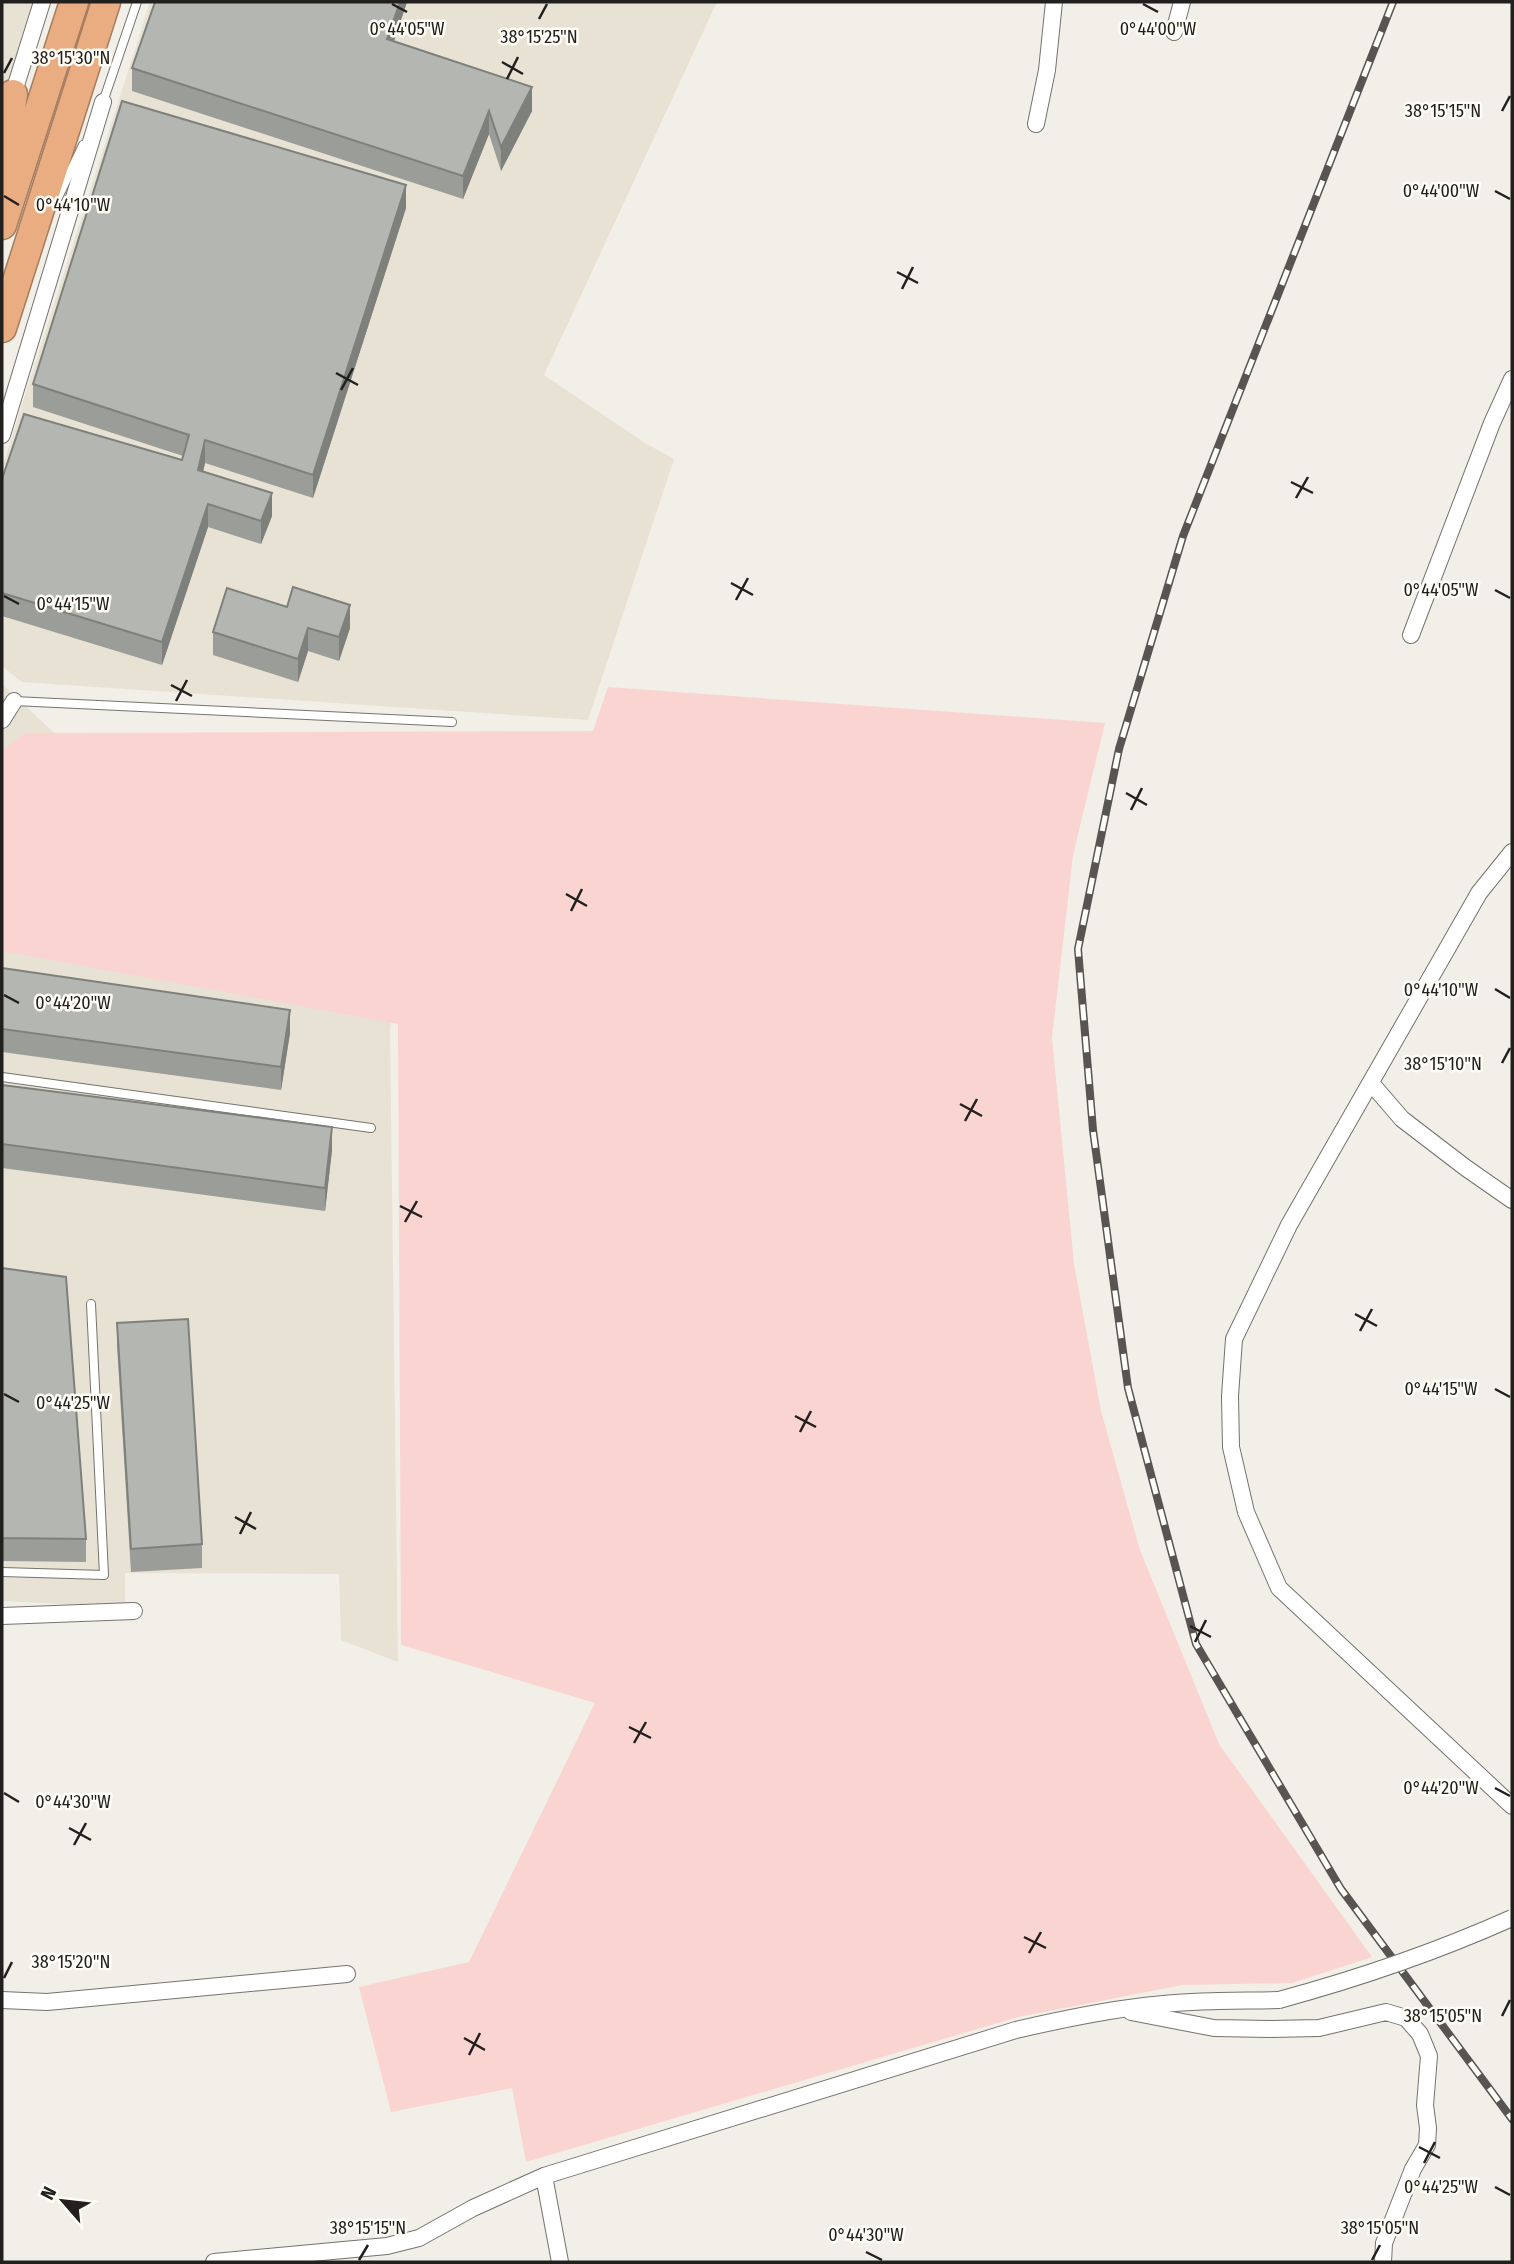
<svg xmlns="http://www.w3.org/2000/svg" width="1514" height="2264" viewBox="0 0 1514 2264" font-family="'Fira Sans Condensed',sans-serif">
<style>
.built{fill:#e7e2d4}
.green{fill:#fad4d1}
.lines{fill:none;stroke-linecap:round;stroke-linejoin:round}
.lane-casing{stroke:#75736d;stroke-width:10}
.street-casing{stroke:#75736d;stroke-width:18}
.highway-casing{stroke:#a47c5e;stroke-width:31}
.lane{stroke:#fff;stroke-width:8}
.street{stroke:#fff;stroke-width:16}
.highway{stroke:#eaad81;stroke-width:28}
.rail-casing{stroke:#565551;stroke-width:8}
.rail{stroke:#fffcf5;stroke-width:5;stroke-dasharray:16;stroke-linecap:butt}
.street-bridge-casing{stroke:#75736d;stroke-width:18;stroke-linecap:butt}
.street-bridge{stroke:#fff;stroke-width:16}
.wall{fill:#9b9d98}
.shaded-wall{fill:#7e807c}
.building{fill:#b4b7b1;stroke:#7e807c;stroke-width:2}
.ticks{fill:none;stroke:#21201e;stroke-width:2.5}
.ticks-label{font-size:18px;text-anchor:middle;fill:#21201e;stroke:#fffcf5;stroke-width:5;stroke-linejoin:round;paint-order:stroke}
</style>
<rect width="100%" height="100%" fill="#f1efe8"/>
<g class="built">
<path d="M2,2H41L2,124Z"/>
<path d="M150,2H717L544,375L645,443L674,459L588,720L22,682L2,666V468Z"/>
<path d="M2,684L64,742L421,780L390,1030L398,1662L341,1640L339,1574L125,1573V1607L2,1601Z"/>
</g>
<path class="green" d="M608,687L1105,723L1073,855L1052,1038L1074,1264L1101,1411L1140,1550L1219,1744L1372,1957L1292,1983L1182,1985L1018,2017L526,2162L512,2088L391,2112L359,1987L469,1962L595,1703L401,1645L398,1024L2,951V751L25,733L593,731Z"/>
<g class="lines">
<defs>
<g id="lane">
<path d="M103,102L137,2"/>
<path d="M54,206L83,145"/>
<path d="M14,701L452,722"/>
<path d="M2,1077L371,1128"/>
<path d="M2,1572L104,1575L91,1304"/>
</g>
<g id="street">
<path d="M1174,32L1182,2"/>
<path d="M11,101L42,2"/>
<path d="M1036,124L1047,70L1054,2"/>
<path d="M2,435L103,102"/>
<path d="M1411,635L1492,423L1512,379"/>
<path d="M2,720L14,701"/>
<path d="M1512,852L1479,893L1289,1225L1234,1339L1230,1396L1231,1447L1246,1512L1279,1588L1512,1806"/>
<path d="M1371,1083L1402,1119L1466,1168L1512,1200"/>
<path d="M2,1616L134,1611"/>
<path d="M2,2000L47,2002L347,1974"/>
<path d="M1131,2012L1214,2028L1271,2029L1319,2028L1386,2012L1406,2018L1420,2034L1429,2056L1425,2105L1428,2128L1427,2145L1413,2169L1384,2243L1383,2262"/>
<path d="M544,2176L560,2262"/>
<path d="M214,2262L387,2246L419,2238L473,2208L544,2176L1016,2030C1059,2020 1101,2011 1144,2006C1189,2000 1234,2001 1279,2000"/>
</g>
<g id="highway">
<path d="M2,172L13,94"/>
<path d="M2,225L74,2"/>
<path d="M2,328L106,2"/>
</g>
</defs>
<use href="#lane" class="lane-casing"/>
<use href="#street" class="street-casing"/>
<use href="#highway" class="highway-casing"/>
<use href="#lane" class="lane"/>
<use href="#street" class="street"/>
<use href="#highway" class="highway"/>
<defs>
<path id="rail" d="M1393,2L1183,536L1119,749L1078,949L1093,1130L1128,1388L1196,1644L1341,1889L1512,2119"/>
</defs>
<use href="#rail" class="rail-casing"/>
<use href="#rail" class="rail"/>
<defs>
<path id="street-bridge" d="M1279,2000C1360,1978 1436,1952 1512,1918"/>
</defs>
<use href="#street-bridge" class="street-bridge-casing"/>
<use href="#street-bridge" class="street-bridge"/>
</g>
<g class="wall">
<path d="M155,2H407L394,41L532,111L501,171L489,134L463,199L132,91V68Z"/>
<path d="M406,208L313,498L205,463L203,472L272,516L261,544L208,527L162,665L2,616V479L182,460L183,456L33,407V384Z"/>
<path d="M287,607L350,628L339,661L308,651L298,682L213,655V632Z"/>
<path d="M2,968L290,1033L281,1090L2,1052Z"/>
<path d="M2,1085L332,1150L325,1211L2,1168Z"/>
<path d="M2,1268L86,1539V1562L2,1561Z"/>
<path d="M117,1323L202,1544V1568L131,1572L117,1346Z"/>
</g>
<g class="shaded-wall">
<path d="M400,2H407L387,62V39Z"/>
<path d="M532,87V111L501,171V147Z"/>
<path d="M489,111V134L463,199V176Z"/>
<path d="M406,185V208L313,498V475Z"/>
<path d="M205,440V463L198,493V470Z"/>
<path d="M272,493V516L261,544V521Z"/>
<path d="M208,504V527L162,665V642Z"/>
<path d="M350,605V628L339,661V637Z"/>
<path d="M308,628V651L298,682V659Z"/>
<path d="M290,1010V1033L281,1090V1067Z"/>
<path d="M332,1127V1150L325,1211V1188Z"/>
</g>
<g class="building">
<path d="M155,2H400L387,39L532,87L501,147L489,111L463,176L132,68Z"/>
<path d="M122,101L406,185L313,475L205,440L198,470L272,493L261,521L208,504L162,642L2,593V479L24,414L182,460L189,435L33,384Z"/>
<path d="M293,587L350,605L339,637L308,628L298,659L213,632L227,588L287,607Z"/>
<path d="M2,968L290,1010L281,1067L2,1029Z"/>
<path d="M2,1085L332,1127L325,1188L2,1144Z"/>
<path d="M2,1268L66,1277L86,1539L2,1538Z"/>
<path d="M188,1319L202,1544L131,1549L117,1323Z"/>
</g>
<path class="ticks" d="M392,4L407,12M1143,4L1158,12M539,19L547,4M502,62L523,74M4,73L12,58M507,79L518,57M1502,111L1510,96M1495,191L1510,199M4,196L19,205M897,272L918,283M902,289L913,267M336,373L358,385M341,390L353,368M1291,482L1313,493M1296,498L1308,477M731,583L753,595M1495,590L1510,598M4,596L19,604M736,600L748,578M171,685L192,696M176,701L187,680M1126,793L1147,805M1131,810L1142,788M566,894L587,906M571,911L582,889M1495,989L1510,998M4,995L19,1003M1502,1063L1510,1048M960,1104L982,1116M965,1121L977,1099M400,1206L422,1217M405,1222L417,1201M1355,1314L1377,1326M1360,1331L1372,1309M1495,1389L1510,1397M4,1394L19,1402M795,1416L816,1427M800,1432L811,1411M235,1517L256,1529M240,1534L251,1512M1190,1626L1211,1637M1195,1642L1206,1620M629,1727L651,1738M634,1743L646,1722M1495,1788L1510,1796M4,1793L19,1802M69,1828L91,1840M74,1845L86,1823M1024,1937L1046,1948M1029,1953L1041,1932M4,1978L12,1962M1502,2016L1510,2000M464,2038L485,2050M469,2055L480,2033M1419,2147L1440,2158M1424,2163L1435,2142M1495,2187L1510,2195M866,2252L882,2260M359,2260L368,2245M1372,2260L1380,2245"/>
<g class="ticks-label">
<text x="407" y="35">0°44'05"W</text>
<text x="1158" y="35">0°44'00"W</text>
<text x="539" y="43">38°15'25"N</text>
<text x="71" y="64">38°15'30"N</text>
<text x="1443" y="117">38°15'15"N</text>
<text x="1441" y="197">0°44'00"W</text>
<text x="73" y="211">0°44'10"W</text>
<text x="1441" y="596">0°44'05"W</text>
<text x="73" y="610">0°44'15"W</text>
<text x="1441" y="996">0°44'10"W</text>
<text x="73" y="1009">0°44'20"W</text>
<text x="1443" y="1070">38°15'10"N</text>
<text x="1441" y="1395">0°44'15"W</text>
<text x="73" y="1409">0°44'25"W</text>
<text x="1441" y="1794">0°44'20"W</text>
<text x="73" y="1808">0°44'30"W</text>
<text x="71" y="1968">38°15'20"N</text>
<text x="1443" y="2022">38°15'05"N</text>
<text x="1441" y="2193">0°44'25"W</text>
<text x="368" y="2234">38°15'15"N</text>
<text x="1380" y="2234">38°15'05"N</text>
<text x="866" y="2241">0°44'30"W</text>
</g>
<rect width="1514" height="2264" fill="none" stroke="#21201e" stroke-width="7"/>
<g transform="translate(63 2201) rotate(298)" stroke="#fffcf5" stroke-width="5" paint-order="stroke">
<path d="M0-5L12 26L0 18L-12 26Z" fill="#21201e"/>
<text y="-10" font-size="19" font-weight="bold" text-anchor="middle" fill="#21201e">N</text>
</g>
</svg>
